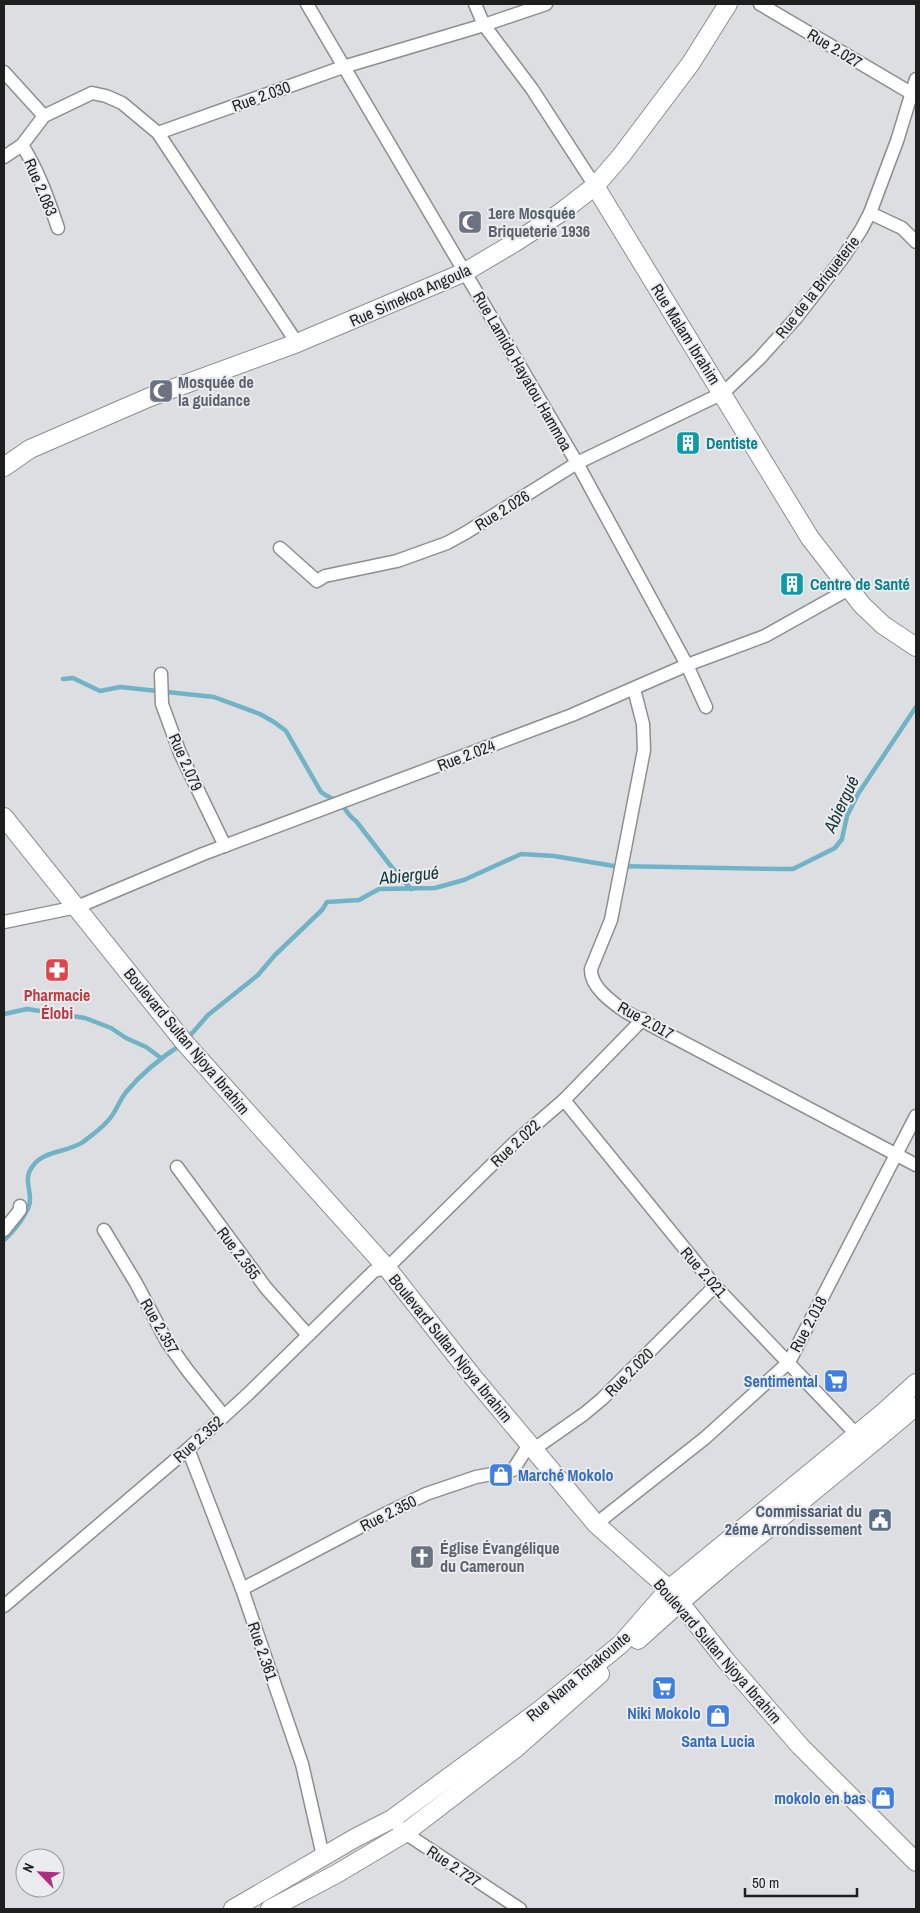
<svg xmlns="http://www.w3.org/2000/svg" width="920" height="1913" viewBox="0 0 920 1913" font-family="'Archivo Narrow',sans-serif">
<style>
.lines{fill:none;stroke-linecap:round;stroke-linejoin:round}
.stream{stroke:#70b2c6;stroke-width:4.5}
.street-casing{stroke:#8c8e90;stroke-width:15}
.secondary-casing{stroke:#8c8e90;stroke-width:20}
.street{stroke:#fff;stroke-width:12}
.secondary{stroke:#fff;stroke-width:18}
.labels{text-anchor:middle;dominant-baseline:central;stroke-width:4;stroke-linejoin:round;paint-order:stroke}
.street-label{font-size:16px;fill:#1e1e1f;stroke:#eaecee}
.worship-label{font-size:16px;font-weight:bold;fill:#5b616d;stroke:#eaecee;text-anchor:start}
.culture-label{font-size:16px;font-weight:bold;fill:#0d838f;stroke:#eaecee;text-anchor:start}
.health-label{font-size:16px;font-weight:bold;fill:#be3a42;stroke:#eaecee}
.shop-label{font-size:16px;font-weight:bold;fill:#366cbe;stroke:#eaecee;text-anchor:end}
.service-label{font-size:16px;font-weight:bold;fill:#4e5e75;stroke:#eaecee;text-anchor:end}
.water-label{font-size:18px;font-style:italic;fill:#14353e;stroke:#eaecee}
</style>
<rect width="100%" height="100%" fill="#dddee1"/>
<g class="lines">
<g class="stream">
<path d="M63,679L73,678L100,691L120,687L214,697L260,714L274,722L286,731L321,792C327,797 333,798 339,802C346,808 347,815 356,821L390,865L411,889"/>
<path d="M4,1014L27,1009L85,1018L111,1028L126,1038L146,1047L161,1058"/>
<path d="M187,1039L208,1015L258,975L275,955L322,910L327,902L359,900L379,889L435,888L464,880L521,854L554,856L614,866L781,869H793L835,848L842,839L847,816L858,794L916,707"/>
<path d="M4,1240C12,1233 31,1211 30,1199C30,1187 24,1178 32,1167C43,1150 67,1153 83,1142C92,1135 104,1127 111,1117C117,1109 120,1099 127,1091C142,1073 162,1057 182,1044"/>
</g>
<defs>
<g id="street">
<path d="M307,4L577,463L687,665L706,707"/>
<path d="M475,4L484,25L532,89L595,186"/>
<path d="M760,4L911,93"/>
<path d="M4,72L44,116"/>
<path d="M158,133L297,343"/>
<path d="M22,145C39,172 48,199 58,228"/>
<path d="M4,157L22,145L44,116L92,93L106,96L122,103L158,133L343,67L484,25L546,4"/>
<path d="M870,213L902,228L916,242"/>
<path d="M280,548L317,581L325,576L397,561L447,543L467,532L577,463L723,393L759,359L796,318L842,259L861,230L870,213L897,141L916,79"/>
<path d="M161,674L162,704L180,753L225,846"/>
<path d="M634,689L643,724L644,750L611,920L591,969C590,987 613,1003 626,1012L916,1165"/>
<path d="M4,922L77,907L203,854L572,715L687,665L765,636L849,589"/>
<path d="M564,1100L715,1286L857,1435"/>
<path d="M177,1167L266,1288L307,1334"/>
<path d="M4,1230L20,1210V1206"/>
<path d="M104,1230L136,1283L167,1342L188,1371L224,1416"/>
<path d="M188,1449L242,1589L302,1764L323,1856"/>
<path d="M596,1524L705,1438L789,1362L916,1116"/>
<path d="M242,1589L377,1518L426,1494L476,1477L513,1470L525,1451L534,1449L584,1414L602,1399L715,1286"/>
<path d="M4,1606L188,1449L247,1395L374,1271L387,1268L513,1144L564,1100L643,1019"/>
<path d="M392,1819L405,1833L520,1909"/>
</g>
<g id="secondary">
<path d="M595,186L810,538L862,605L883,625L916,647"/>
<path d="M4,467L30,449L150,397L297,343L465,272L514,243L560,213L595,186L621,156L691,63L728,4"/>
<path d="M4,817L184,1042L387,1268L473,1377L596,1524L669,1589L727,1662L800,1746L916,1862"/>
<path d="M638,1640C727,1558 824,1485 916,1406"/>
<path d="M233,1909L355,1838L392,1819L540,1710L621,1644L669,1589L884,1412L916,1383"/>
<path d="M270,1909L338,1873L405,1833L516,1748L600,1674"/>
</g>
</defs>
<use href="#street" class="street-casing"/>
<use href="#secondary" class="secondary-casing"/>
<use href="#street" class="street"/>
<use href="#secondary" class="secondary"/>
</g>
<defs>
<symbol id="mosque-square" viewBox="-11 -11 22 22"><rect x="-9" y="-9" width="18" height="18" rx="4" fill="#6b7280" stroke="#eaecee"/><path d="M3.5-4.9A6 6 0 1 0 3.5 4.9A5 5 0 1 1 3.5-4.9Z" fill="#fff"/></symbol>
<symbol id="building-square" viewBox="-11 -11 22 22"><rect x="-9" y="-9" width="18" height="18" rx="4" fill="#0f9aa8" stroke="#eaecee"/><path d="M-4-6H4V6H1V3H-1V6H-4ZM-2.5-4.3h1.7v1.8h-1.7ZM.8-4.3h1.7v1.8H.8ZM-2.5-1h1.7V.8h-1.7ZM.8-1h1.7V.8H.8Z" fill="#fff"/></symbol>
<symbol id="pharmacy-square" viewBox="-11 -11 22 22"><rect x="-9" y="-9" width="18" height="18" rx="4" fill="#e0444e" stroke="#eaecee"/><path d="M-2-6h4v4h4v4h-4v4h-4v-4h-4v-4h4Z" fill="#fff"/></symbol>
<symbol id="supermarket-square" viewBox="-11 -11 22 22"><rect x="-9" y="-9" width="18" height="18" rx="4" fill="#3f7fe0" stroke="#eaecee"/><path d="M-6-5.5h2.5l.6 2H6L4.5 2H-2.5L-4.4-4H-6ZM-1.5 3.2a1.3 1.3 0 1 0 .1 0ZM3 3.2a1.3 1.3 0 1 0 .1 0Z" fill="#fff"/></symbol>
<symbol id="shop-square" viewBox="-11 -11 22 22"><rect x="-9" y="-9" width="18" height="18" rx="4" fill="#3f7fe0" stroke="#eaecee"/><path d="M-5-2.5h2.3a2.7 3.5 0 0 1 5.4 0H5L5.5 6h-11ZM-1.5-2.5h3a1.5 2.3 0 0 0-3 0Z" fill="#fff"/></symbol>
<symbol id="civic-square" viewBox="-11 -11 22 22"><rect x="-9" y="-9" width="18" height="18" rx="4" fill="#5c6f8a" stroke="#eaecee"/><path d="M-.6-6.5H3V-4.5H.6V-3L4-1V1h2V6H-6V1h2V-1L-.6-3ZM-1.2 2.5V6h2.4V2.5Z" fill="#fff"/></symbol>
<symbol id="church-square" viewBox="-11 -11 22 22"><rect x="-9" y="-9" width="18" height="18" rx="4" fill="#6b7280" stroke="#eaecee"/><path d="M-1.2-6h2.4v3.5h3.3v2.4h-3.3V6h-2.4V-.1h-3.3v-2.4h3.3Z" fill="#fff"/></symbol>
</defs>
<g fill-rule="evenodd">
<use href="#mosque-square" x="456" y="208" width="28" height="28"/>
<use href="#mosque-square" x="147" y="377" width="28" height="28"/>
<use href="#building-square" x="674" y="429" width="28" height="28"/>
<use href="#building-square" x="778" y="570" width="28" height="28"/>
<use href="#pharmacy-square" x="43" y="956" width="28" height="28"/>
<use href="#supermarket-square" x="822" y="1367" width="28" height="28"/>
<use href="#shop-square" x="487" y="1461" width="28" height="28"/>
<use href="#civic-square" x="866" y="1506" width="28" height="28"/>
<use href="#church-square" x="408" y="1543" width="28" height="28"/>
<use href="#supermarket-square" x="650" y="1674" width="28" height="28"/>
<use href="#shop-square" x="704" y="1702" width="28" height="28"/>
<use href="#shop-square" x="869" y="1784" width="28" height="28"/>
</g>
<g class="labels">
<g class="street-label">
<text transform="translate(835 48) rotate(31)">Rue 2.027</text>
<text transform="translate(261 96) rotate(-20)">Rue 2.030</text>
<text transform="translate(41 187) rotate(67)">Rue 2.083</text>
<text transform="translate(817 287) rotate(-52)">Rue de la Briqueterie</text>
<text transform="translate(410 295) rotate(-24)">Rue Simekoa Angoula</text>
<text transform="translate(686 334) rotate(58)">Rue Malam Ibrahim</text>
<text transform="translate(523 371) rotate(60)">Rue Lamido Hayatou Hammoa</text>
<text transform="translate(502 510) rotate(-32)">Rue 2.026</text>
<text transform="translate(466 755) rotate(-21)">Rue 2.024</text>
<text transform="translate(186 762) rotate(66)">Rue 2.079</text>
<text transform="translate(646 1020) rotate(29)">Rue 2.017</text>
<text transform="translate(187 1041) rotate(50)">Boulevard Sultan Njoya Ibrahim</text>
<text transform="translate(515 1143) rotate(-43)">Rue 2.022</text>
<text transform="translate(239 1253) rotate(53)">Rue 2.355</text>
<text transform="translate(704 1272) rotate(49)">Rue 2.021</text>
<text transform="translate(808 1324) rotate(-62)">Rue 2.018</text>
<text transform="translate(160 1326) rotate(60)">Rue 2.357</text>
<text transform="translate(451 1348) rotate(51)">Boulevard Sultan Njoya Ibrahim</text>
<text transform="translate(629 1372) rotate(-45)">Rue 2.020</text>
<text transform="translate(198 1439) rotate(-42)">Rue 2.352</text>
<text transform="translate(388 1513) rotate(-27)">Rue 2.350</text>
<text transform="translate(263 1651) rotate(71)">Rue 2.361</text>
<text transform="translate(718 1651) rotate(49)">Boulevard Sultan Njoya Ibrahim</text>
<text transform="translate(578 1676) rotate(-40)">Rue Nana Tchakounte</text>
<text transform="translate(454 1866) rotate(34)">Rue 2.727</text>
</g>
<g class="worship-label">
<text x="488" y="213">1ere Mosquée<tspan x="488" dy="18">Briqueterie 1936</tspan></text>
<text x="178" y="382">Mosquée de<tspan x="178" dy="18">la guidance</tspan></text>
<text x="440" y="1548">Église Évangélique<tspan x="440" dy="18">du Cameroun</tspan></text>
</g>
<g class="culture-label">
<text x="706" y="443">Dentiste</text>
<text x="810" y="584">Centre de Santé</text>
</g>
<g class="health-label">
<text x="57" y="995">Pharmacie<tspan x="57" dy="18">Élobi</tspan></text>
</g>
<g class="shop-label">
<text x="818" y="1381">Sentimental</text>
<text x="518" y="1475" text-anchor="start">Marché Mokolo</text>
<text x="664" y="1713" text-anchor="middle">Niki Mokolo</text>
<text x="718" y="1741" text-anchor="middle">Santa Lucia</text>
<text x="866" y="1798">mokolo en bas</text>
</g>
<g class="service-label">
<text x="862" y="1511">Commissariat du<tspan x="862" dy="18">2éme Arrondissement</tspan></text>
</g>
<g class="water-label">
<text transform="translate(841 804) rotate(-65)">Abiergué</text>
<text transform="translate(409 875) rotate(-6)">Abiergué</text>
</g>
</g>
<rect width="920" height="1913" fill="none" stroke="#1e1e1f" stroke-width="10"/>
<g transform="translate(40 1873) rotate(294)"><circle r="24" fill="#eaecee" stroke="#989a9b"/>
<path d="M0-4L9 19L0 12L-9 19Z" fill="#ad2e7e"/>
<text y="-8" font-size="14" font-weight="bold" text-anchor="middle" fill="#1e1e1f">N</text>
</g>
<path d="M745 1888v8h112v-8" fill="none" stroke="#1e1e1f" stroke-width="2.5"/>
<text x="752" y="1888" font-size="15" fill="#1e1e1f" stroke="#eaecee" stroke-width="4" paint-order="stroke">50 m</text>
</svg>
